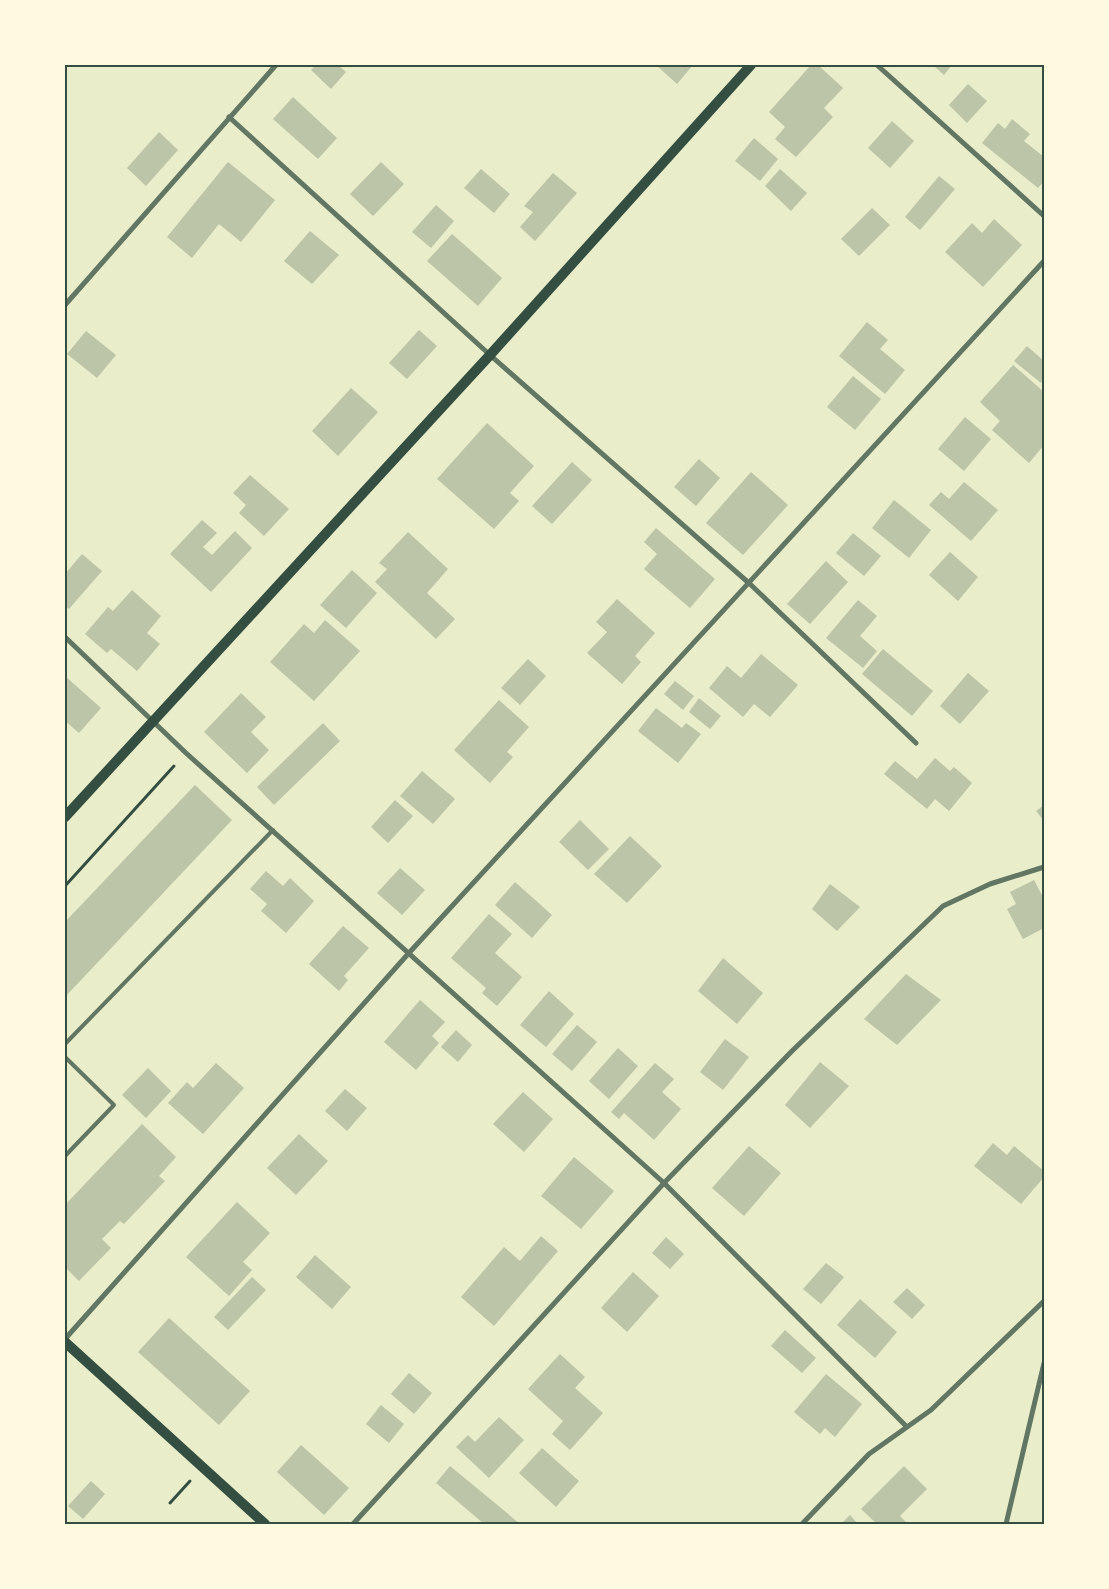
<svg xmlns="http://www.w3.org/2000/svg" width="1109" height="1589" viewBox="0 0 1109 1589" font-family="'Noto Sans',sans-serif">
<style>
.building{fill:#bcc5a7}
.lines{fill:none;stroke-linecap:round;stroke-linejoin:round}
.path{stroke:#344e41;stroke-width:3}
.service{stroke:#617663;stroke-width:4}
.minor{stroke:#617663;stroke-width:5}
.secondary{stroke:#344e41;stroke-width:10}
.neatline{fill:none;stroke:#344e41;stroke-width:2}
</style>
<rect width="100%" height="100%" fill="#e9edc9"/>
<g class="building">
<path d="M316,65H338L346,72L331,89L311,70Z"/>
<path d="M656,65H693L677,84Z"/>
<path d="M811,65H818L843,88L824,108L833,117L796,157L775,139L785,127L769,112Z"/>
<path d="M933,65H952L944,75Z"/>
<path d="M968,84L987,101L967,123L949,105Z"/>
<path d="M293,97L337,138L318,159L273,119Z"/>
<path d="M1012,119L1030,134L1024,141L1044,157V181L1038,188L982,143L998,123L1005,129Z"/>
<path d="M892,121L914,141L890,168L868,148Z"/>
<path d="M159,132L178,150L146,186L127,168Z"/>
<path d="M754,138L778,159L760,181L735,161Z"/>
<path d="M228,162L275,200L241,242L219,224L192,258L167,237Z"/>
<path d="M381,162L404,184L373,216L350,194Z"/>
<path d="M481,169L510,194L494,213L464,188Z"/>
<path d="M780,169L807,193L791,211L765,186Z"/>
<path d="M553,173L577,193L535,241L520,227L533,212L524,206Z"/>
<path d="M939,176L955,189L920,230L905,217Z"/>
<path d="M436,205L454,221L431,248L412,232Z"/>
<path d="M872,208L890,225L859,256L841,239Z"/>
<path d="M994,219L1022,245L983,287L945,252L972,223L982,233Z"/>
<path d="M310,231L339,255L312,284L284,261Z"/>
<path d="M452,234L502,278L478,306L427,261Z"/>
<path d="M867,322L888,340L880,349L905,370L885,394L839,356Z"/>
<path d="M419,330L437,346L407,379L389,363Z"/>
<path d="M86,331L116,355L97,378L67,354Z"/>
<path d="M1027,346L1044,361V379L1041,383L1014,361Z"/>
<path d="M1013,365L1044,392V445L1029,463L992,430L1000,421L980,402Z"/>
<path d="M853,376L881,399L855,430L827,407Z"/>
<path d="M351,388L378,412L338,456L312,431Z"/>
<path d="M965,417L991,439L964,471L938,449Z"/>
<path d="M487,423L534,466L510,493L519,501L494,529L437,479Z"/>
<path d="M699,459L720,478L696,506L674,487Z"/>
<path d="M572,462L592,480L552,524L532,506Z"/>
<path d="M751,472L788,505L743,555L706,523Z"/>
<path d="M250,475L289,509L264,536L239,513L246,505L233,493Z"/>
<path d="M964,482L998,510L971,541L929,505L941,492L949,499Z"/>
<path d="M894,500L931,530L909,558L872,528Z"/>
<path d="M202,520L217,533L203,547L212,555L235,531L252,548L211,592L170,554Z"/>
<path d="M656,528L715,579L690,608L644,569L657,554L644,542Z"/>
<path d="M408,532L448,569L427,593L455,619L436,639L375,582L387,569L379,563Z"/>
<path d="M853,533L881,556L864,576L836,553Z"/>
<path d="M950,552L978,577L958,601L929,575Z"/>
<path d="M82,554L102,571L69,609L65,606V574Z"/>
<path d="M826,561L848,582L810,624L787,604Z"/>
<path d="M352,570L377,593L346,628L320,605Z"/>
<path d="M132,590L161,616L147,633L160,644L137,671L111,649L107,653L85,634L108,607L113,611Z"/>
<path d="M617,599L655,633L635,656L641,662L622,684L587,653L607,632L596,622Z"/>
<path d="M858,600L877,616L860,636L877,651L863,668L826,638Z"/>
<path d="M325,620L360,651L314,701L270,662L304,624L314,633Z"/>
<path d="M883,649L933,691L912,716L862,674Z"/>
<path d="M761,654L798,685L770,717L754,704L743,717L709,688L727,666L741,678Z"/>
<path d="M528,659L546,676L520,705L501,688Z"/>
<path d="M968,673L989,691L960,724L940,706Z"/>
<path d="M65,676L101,708L79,733L65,721Z"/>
<path d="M675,681L694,696L683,710L664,694Z"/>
<path d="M241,693L266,717L251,732L269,750L247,773L204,732Z"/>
<path d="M699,698L721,716L710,729L689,712Z"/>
<path d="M499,700L529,727L507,752L513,757L490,783L454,750Z"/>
<path d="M656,708L682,728L686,723L701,734L678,763L638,731Z"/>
<path d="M323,723L340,741L274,805L257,787Z"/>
<path d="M935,758L950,771L954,767L972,783L949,811L935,799L927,809L884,774L895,761L917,779Z"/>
<path d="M422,771L455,799L433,824L400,796Z"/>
<path d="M195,785L232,820L65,997V922Z"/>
<path d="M395,800L413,816L388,843L371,827Z"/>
<path d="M1044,805V821L1036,811Z"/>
<path d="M580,820L609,849L588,870L559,842Z"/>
<path d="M630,836L662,866L627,903L594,874Z"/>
<path d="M400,868L425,890L402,915L377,893Z"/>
<path d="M266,871L283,886L290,878L314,901L286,933L261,911L267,904L250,889Z"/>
<path d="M1034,880L1044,899V928L1023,939L1007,909L1016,904L1010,892Z"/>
<path d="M515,882L552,915L532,938L495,905Z"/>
<path d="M830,884L860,907L837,931L812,909Z"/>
<path d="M489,914L512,934L495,953L522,977L497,1006L482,993L486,988L451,958Z"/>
<path d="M343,926L369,948L344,976L348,980L339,991L309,964Z"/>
<path d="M723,958L763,993L737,1024L698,991Z"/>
<path d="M906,974L941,1000L897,1045L864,1019Z"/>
<path d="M549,991L574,1014L546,1047L520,1025Z"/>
<path d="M420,1000L445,1022L432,1036L439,1043L416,1070L384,1042Z"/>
<path d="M577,1025L597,1042L572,1071L552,1054Z"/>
<path d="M456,1030L472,1045L458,1062L441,1047Z"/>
<path d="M725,1039L749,1057L723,1090L700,1072Z"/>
<path d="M618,1048L638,1066L609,1099L589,1081Z"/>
<path d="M820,1062L849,1086L810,1128L785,1105Z"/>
<path d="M216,1063L244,1088L203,1134L168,1103L187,1082L193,1088Z"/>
<path d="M655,1063L674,1079L662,1092L681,1109L654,1140L624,1113L619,1119L611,1112Z"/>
<path d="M148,1068L171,1091L146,1118L122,1095Z"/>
<path d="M345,1089L367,1108L347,1131L325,1111Z"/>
<path d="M523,1092L553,1119L524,1152L493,1124Z"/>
<path d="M142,1124L176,1157L159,1176L165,1181L124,1224L120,1221L102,1239L111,1248L79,1281L65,1267V1205Z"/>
<path d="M299,1134L328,1161L296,1195L267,1168Z"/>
<path d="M993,1143L1007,1155L1014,1146L1044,1171V1177L1021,1204L974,1166Z"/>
<path d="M749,1146L781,1173L744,1216L712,1188Z"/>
<path d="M574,1157L614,1191L581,1229L541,1196Z"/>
<path d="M237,1202L270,1233L243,1262L252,1270L229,1296L186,1257Z"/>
<path d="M541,1236L558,1251L494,1326L461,1297L504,1247L520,1261Z"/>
<path d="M666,1237L684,1254L670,1269L652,1253Z"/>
<path d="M315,1255L351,1287L332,1309L296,1277Z"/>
<path d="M826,1263L844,1277L821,1304L803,1289Z"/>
<path d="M633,1272L659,1296L627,1332L601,1308Z"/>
<path d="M252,1277L266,1290L228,1330L214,1317Z"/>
<path d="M907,1288L925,1305L912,1319L893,1302Z"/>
<path d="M860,1299L897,1332L875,1358L837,1325Z"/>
<path d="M169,1318L250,1391L219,1425L138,1352Z"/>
<path d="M785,1330L816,1358L802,1373L771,1346Z"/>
<path d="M560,1354L585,1377L575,1388L603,1413L570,1450L552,1434L563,1421L528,1389Z"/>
<path d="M409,1373L432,1393L414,1414L391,1394Z"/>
<path d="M826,1374L862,1404L835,1437L825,1428L820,1434L794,1412Z"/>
<path d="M381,1405L404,1424L389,1443L366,1424Z"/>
<path d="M499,1417L524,1440L489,1478L456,1447L468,1435L475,1442Z"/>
<path d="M301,1445L349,1488L324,1515L277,1472Z"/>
<path d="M542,1448L579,1481L556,1507L519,1473Z"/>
<path d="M450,1466L495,1503L520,1524H484L436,1483Z"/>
<path d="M904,1466L927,1489L900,1516L907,1523L906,1524H877L861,1509Z"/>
<path d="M91,1481L105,1494L83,1519L68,1506Z"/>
<path d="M850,1515L858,1524H841Z"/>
</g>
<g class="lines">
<g class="path">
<path d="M65,886L174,766"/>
<path d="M170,1503L190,1481"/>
</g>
<g class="service">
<path d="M65,1044L273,830"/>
<path d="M65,1057L114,1105L65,1156"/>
</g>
<g class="minor">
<path d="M877,65L1044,216"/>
<path d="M229,117L490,355L750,584L916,743"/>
<path d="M65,305L276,65"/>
<path d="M65,637L186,753L664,1183L906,1426"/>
<path d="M65,1339L408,954L1044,261"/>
<path d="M353,1524L664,1183L792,1051L943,906L990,884L1044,867"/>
<path d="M802,1524L869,1454L931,1410L1044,1301"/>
<path d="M1006,1524L1044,1363"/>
</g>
<g class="secondary">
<path d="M65,817L490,355L751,65"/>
<path d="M65,1342L265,1524"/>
</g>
</g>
<rect width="1109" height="1589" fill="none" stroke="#fefae0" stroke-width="132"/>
<rect x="66" y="66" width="977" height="1457" class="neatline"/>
</svg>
